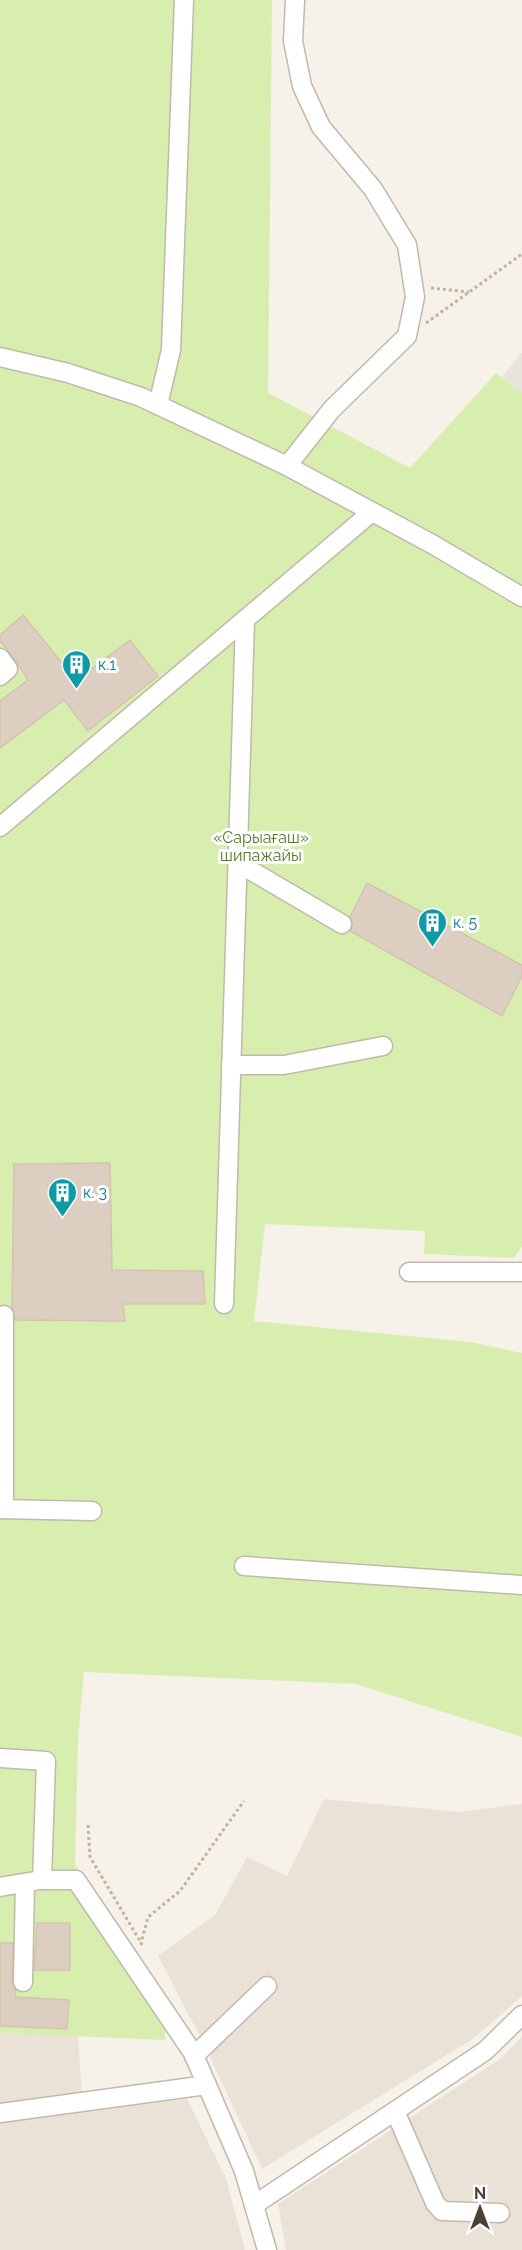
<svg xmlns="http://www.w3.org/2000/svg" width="522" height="2250" viewBox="0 0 522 2250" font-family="Raleway,sans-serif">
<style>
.residential{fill:#ebe2d7}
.industrial{fill:#e9e3de}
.green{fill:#d7eeaf}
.building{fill:#dccec0;stroke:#d5c3b0;stroke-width:1.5}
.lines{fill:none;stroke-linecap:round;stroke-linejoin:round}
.minor-casing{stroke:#c3b8ab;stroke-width:21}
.path{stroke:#c6b29a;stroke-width:3;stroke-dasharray:3 3;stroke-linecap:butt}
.minor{stroke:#fff;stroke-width:18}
.labels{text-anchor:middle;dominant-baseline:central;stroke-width:6;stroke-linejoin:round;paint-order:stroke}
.culture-label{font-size:16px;fill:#0d838f;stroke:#fff;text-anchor:start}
.park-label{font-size:16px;fill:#4e7e22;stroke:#fff}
</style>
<rect width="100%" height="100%" fill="#f6f1e9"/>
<g class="residential">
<path d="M324,1799L459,1812L522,1804V1996L474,2038L262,2169L202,2040L158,1956L215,1915L247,1857L287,1876Z"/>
<path d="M0,2033L78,2036L82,2096L0,2105Z"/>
<path d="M522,2037V2250H286L278,2204L500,2059Z"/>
<path d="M187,2099L226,2178L245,2250H0V2122Z"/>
</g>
<path class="industrial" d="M522,352V393L502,377Z"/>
<path class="green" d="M0,0H272L268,393L410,468L496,373L522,393V1246L514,1258L424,1254L425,1231L265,1224L254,1321L470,1342L522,1353V1737L356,1684L84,1672L78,1738L75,1864L160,1996L147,2002L165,2027V2040L0,2033Z"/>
<g class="building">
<path d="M23,615L76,680L130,640L158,676L88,731L64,700L0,748V701L28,680L17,662L0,641V635Z"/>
<path d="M367,883L522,965V976L502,1016L350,931L353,925L350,917Z"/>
<path d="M110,1163L112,1270L203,1271L205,1304H123L125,1321L15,1320L12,1308L14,1164Z"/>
<path d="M37,1923H70V1970H34Z"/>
<path d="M0,1943H13L12,1982L16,1990L15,1997L69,2000L67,2029L0,2026Z"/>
</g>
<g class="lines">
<defs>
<g id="minor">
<path d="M0,357L68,373L141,397L287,466L432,544L522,597"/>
<path d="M158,405L171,350L184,0"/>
<path d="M287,466L332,409L407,336L415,297L407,245L373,189L321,127L302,86L293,41L295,0"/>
<path d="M0,658L8,669L0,676"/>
<path d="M0,827L372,512"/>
<path d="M238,863L342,924"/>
<path d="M231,1065H284L383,1046"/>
<path d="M409,1272H522"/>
<path d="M224,1304L245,620"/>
<path d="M4,1315V1509"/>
<path d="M0,1509L92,1511"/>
<path d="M244,1566L522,1585"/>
<path d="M0,1758L46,1761L42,1880H76L193,2053L244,2171L267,2250"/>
<path d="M0,1887L35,1881"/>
<path d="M23,1982L25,1883"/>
<path d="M194,2056L267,1986"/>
<path d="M395,2111L435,2203L442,2211L500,2213"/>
<path d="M0,2113L207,2085"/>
<path d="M254,2205L485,2051L522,2015"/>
</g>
</defs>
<use href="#minor" class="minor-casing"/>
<g class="path">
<path d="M431,288L469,292"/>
<path d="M426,323L522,254"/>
<path d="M88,1825L90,1857L140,1941"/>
<path d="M142,1945L141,1943L148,1917L180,1891L244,1801"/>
</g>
<use href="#minor" class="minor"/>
</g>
<defs>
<symbol id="building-pin" viewBox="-11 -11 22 30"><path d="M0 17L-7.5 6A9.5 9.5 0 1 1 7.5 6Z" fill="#0f9aa8" stroke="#fff"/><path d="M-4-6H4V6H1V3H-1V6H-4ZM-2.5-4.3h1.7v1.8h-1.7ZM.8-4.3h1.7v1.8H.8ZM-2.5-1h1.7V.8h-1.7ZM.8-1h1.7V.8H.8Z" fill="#fff"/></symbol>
</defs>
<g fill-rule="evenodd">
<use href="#building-pin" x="60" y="648" width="33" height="45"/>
<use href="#building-pin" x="416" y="906" width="33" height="45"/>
<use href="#building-pin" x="46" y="1176" width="33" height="45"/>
</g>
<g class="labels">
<g class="culture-label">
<text x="98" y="664">к.1</text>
<text x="453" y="922">к. 5</text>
<text x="83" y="1192">к. 3</text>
</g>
<g class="park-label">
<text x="261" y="837">«Сарыағаш»<tspan x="261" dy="18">шипажайы</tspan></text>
</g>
</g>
<g transform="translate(480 2208)" stroke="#ffffff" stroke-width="4.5" paint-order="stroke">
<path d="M0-4.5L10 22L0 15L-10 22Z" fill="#4b4136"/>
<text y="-9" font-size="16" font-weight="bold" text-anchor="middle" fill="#4b4136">N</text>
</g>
</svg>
